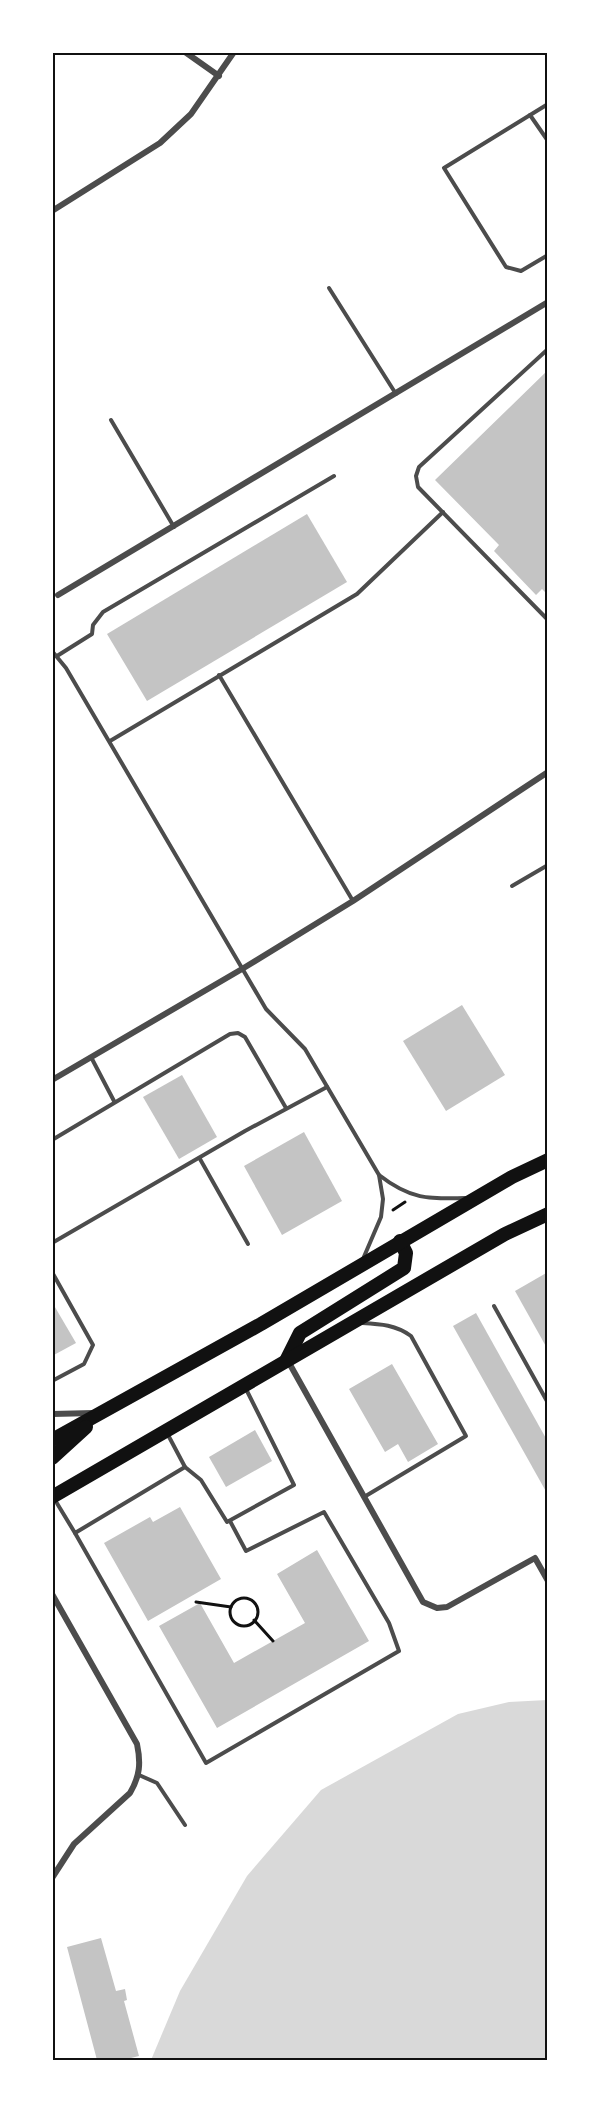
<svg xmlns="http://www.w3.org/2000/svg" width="600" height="2113" viewBox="0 0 600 2113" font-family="Manrope,sans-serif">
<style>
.water{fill:#d9d9d9}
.building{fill:#c4c4c4}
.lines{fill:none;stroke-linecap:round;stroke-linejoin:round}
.path{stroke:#111;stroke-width:3}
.service{stroke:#4c4c4c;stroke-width:4}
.minor{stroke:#4c4c4c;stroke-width:6}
.trunk{stroke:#111;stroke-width:14}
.neatline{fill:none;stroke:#111;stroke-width:2}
</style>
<rect width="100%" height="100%" fill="#fff"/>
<path class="water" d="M547,1700V2060H151L180,1991L247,1876L321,1790L458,1714L509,1702Z"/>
<g class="building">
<path d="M548,370V595L542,589L536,595L494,551L499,545L435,480Z"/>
<path d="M307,514L347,582L147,701L107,634Z"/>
<path d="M462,1005L505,1075L446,1111L403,1041Z"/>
<path d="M182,1075L217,1137L179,1159L143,1097Z"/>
<path d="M304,1132L342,1201L282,1235L244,1166Z"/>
<path d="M548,1272V1350L515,1291Z"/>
<path d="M52,1302L76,1343L52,1356Z"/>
<path d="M476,1313L548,1442V1495L453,1326Z"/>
<path d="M392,1364L438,1444L408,1462L398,1444L385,1452L349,1389Z"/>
<path d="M255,1430L272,1461L226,1487L209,1457Z"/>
<path d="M180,1507L221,1579L148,1621L104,1543L150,1517L153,1522Z"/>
<path d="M317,1550L369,1641L217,1728L159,1626L200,1603L234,1663L305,1623L277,1574Z"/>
<path d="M101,1938L116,1991L125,1989L127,2000L124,2001L139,2056L123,2060H97L67,1947Z"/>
</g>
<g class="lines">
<g class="path">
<path d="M393,1210L405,1202"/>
<circle cx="244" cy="1612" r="14"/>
<path d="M196,1602L231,1607"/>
<path d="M254,1620L273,1641"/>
</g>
<g class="service">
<path d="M548,104L444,168L506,267L521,271L548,255"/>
<path d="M530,115L548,141"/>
<path d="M329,288L396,394"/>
<path d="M548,349L419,467L416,476L418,487L548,620"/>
<path d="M111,420L174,527"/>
<path d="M52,651L66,668L266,1009L305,1049L379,1175L383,1199L381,1217L363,1259"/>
<path d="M57,656L92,634L93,625L103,612L334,476"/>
<path d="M219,675L353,901"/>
<path d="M110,741L357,594L443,512"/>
<path d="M512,886L548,865"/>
<path d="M91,1057L114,1101"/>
<path d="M52,1140L230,1034L238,1033L245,1037L286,1108"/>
<path d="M200,1159L248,1244"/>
<path d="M379,1175C411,1200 429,1199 467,1198"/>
<path d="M52,1243L245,1131L327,1087"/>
<path d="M52,1272L93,1345L84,1364L52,1381"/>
<path d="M494,1306L548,1403"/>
<path d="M362,1323C381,1324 396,1325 411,1336L466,1436L364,1497"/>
<path d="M185,1467L201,1480L227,1522L294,1485L246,1389"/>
<path d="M55,1500L75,1533L185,1467L167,1433"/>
<path d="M75,1533L206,1763L399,1651L389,1623L324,1512L246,1551L230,1521"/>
<path d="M139,1775L157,1783L185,1825"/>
</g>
<g class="minor">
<path d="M185,52L219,76"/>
<path d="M52,211L160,143L191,114L234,52"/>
<path d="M58,595L548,302"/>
<path d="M52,1080L242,969L353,901L548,772"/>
<path d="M288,1361L423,1602L437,1608L447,1607L535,1558L548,1581"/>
<path d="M52,1414L94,1413"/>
<path d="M52,1594L137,1744C141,1763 140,1776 130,1793L74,1844L52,1878"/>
</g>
<g class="trunk">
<path d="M287,1359L300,1333L404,1268L406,1253L400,1241"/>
<path d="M52,1440L261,1324L512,1177L548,1160"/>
<path d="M52,1458L86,1427"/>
<path d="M52,1497L505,1234L548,1214"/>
</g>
</g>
<rect width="600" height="2113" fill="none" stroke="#ffffff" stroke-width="108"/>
<rect x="54" y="54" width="492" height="2005" class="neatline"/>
</svg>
